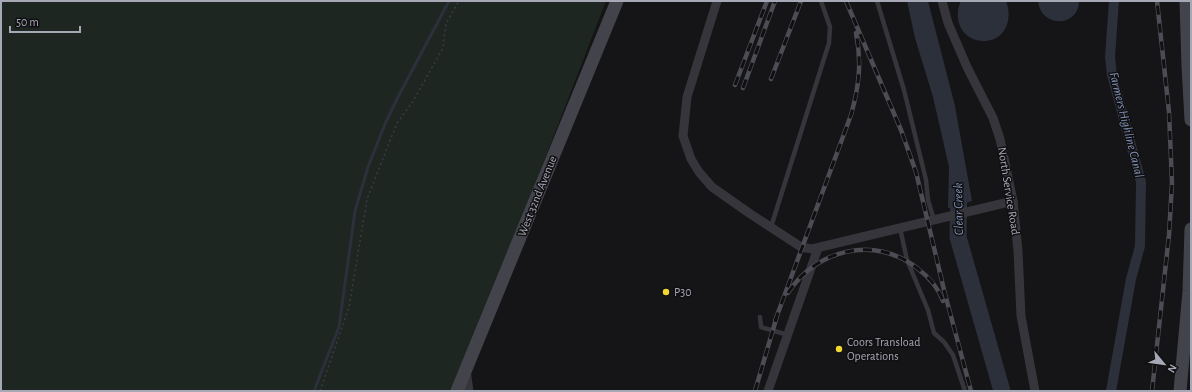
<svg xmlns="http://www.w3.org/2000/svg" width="1192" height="392" viewBox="0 0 1192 392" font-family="'Alegreya Sans',sans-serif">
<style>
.green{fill:#1e2621}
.water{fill:#2b303a}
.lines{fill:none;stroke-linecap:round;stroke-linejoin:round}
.stream{stroke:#2b303a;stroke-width:3}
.canal{stroke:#2b303a;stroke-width:10}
.river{stroke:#2b303a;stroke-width:17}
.path{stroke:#3b3c42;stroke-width:1.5;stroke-dasharray:2 3;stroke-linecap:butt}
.lane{stroke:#36353b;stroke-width:4.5}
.street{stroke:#36353b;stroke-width:9}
.secondary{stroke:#43444b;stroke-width:13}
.rail-casing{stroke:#4c4d54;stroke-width:4.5}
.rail{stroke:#100f11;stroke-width:3;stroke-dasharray:9;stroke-linecap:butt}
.poi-dot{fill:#efd633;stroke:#100f11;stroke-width:1.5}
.labels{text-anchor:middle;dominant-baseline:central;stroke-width:3;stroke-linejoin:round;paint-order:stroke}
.street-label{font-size:12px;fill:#a6a8b6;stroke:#100f11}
.poi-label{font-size:12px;fill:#a6a8b6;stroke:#100f11;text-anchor:start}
.water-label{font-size:13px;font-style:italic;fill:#7d8fb1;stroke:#100f11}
</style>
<rect width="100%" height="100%" fill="#151416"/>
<path class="green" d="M1,1H606L455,391H1Z"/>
<g class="water">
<path d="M907,1H928L955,106L972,201L948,208L949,167L933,97L915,38Z"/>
<path d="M961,1H1006C1013,18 1006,40 985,41C962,42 952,19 961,1Z"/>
<path d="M1038,1H1079C1079,27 1041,29 1038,1Z"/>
</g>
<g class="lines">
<path class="stream" d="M314,391L339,327L355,211L368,167L385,124L398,97L449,1"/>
<path class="canal" d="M1111,391L1131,279L1140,246L1141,182L1112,75L1110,57L1114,1"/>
<path class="river" d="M959,183L958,237L1002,391"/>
<path class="path" d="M320,391L349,307L367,199L397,123L412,103L443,48L446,23L459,1"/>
<g class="lane">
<path d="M877,1L904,90L926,180L928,200L934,220"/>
<path d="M771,227L829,43L830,27L821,1"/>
<path d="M900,228L907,260L928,310L934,333L944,342L953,355L965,391"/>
<path d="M760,317L761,327L788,335"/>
</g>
<g class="street">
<path d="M717,1L687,97L683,136L691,159L699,172L712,187L749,213L801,247L812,249L1013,201"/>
<path d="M942,1L948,23L967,67L993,118L1000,139L1013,201L1018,251L1021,316L1035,391"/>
<path d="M466,370L469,391"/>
<path d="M768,391L818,248"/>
</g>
<g class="secondary">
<path d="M1186,1L1188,66L1191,120"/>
<path d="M457,391L617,1"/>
<path d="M1180,391L1189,291L1191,229"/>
</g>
<defs>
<g id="rail">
<path d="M846,1L901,130L916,172L945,294L971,391"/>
<path d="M771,79L801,1"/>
<path d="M735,85L767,1"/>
<path d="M743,88L775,1"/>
<path d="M788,293C816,249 875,235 917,268C929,277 938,287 943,301"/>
<path d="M775,321L851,115C859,86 862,63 856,33"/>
<path d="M755,391L777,316"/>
<path d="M1152,391L1169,235L1172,183L1169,112L1157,1"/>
</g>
</defs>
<use href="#rail" class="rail-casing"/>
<use href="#rail" class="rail"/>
</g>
<g class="poi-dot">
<circle cx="666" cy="292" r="4"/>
<circle cx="839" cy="349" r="4"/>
</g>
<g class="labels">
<g class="street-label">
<text transform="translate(1009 191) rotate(81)">North Service Road</text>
<text transform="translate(537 196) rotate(-68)">West 32nd Avenue</text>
</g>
<g class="poi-label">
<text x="674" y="292">P30</text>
<text x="847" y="342">Coors Transload<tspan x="847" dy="14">Operations</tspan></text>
</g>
<g class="water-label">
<text transform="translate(1126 125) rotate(76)">Farmers Highline Canal</text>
<text transform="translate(959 209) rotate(-91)">Clear Creek</text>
</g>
</g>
<rect width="1192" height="392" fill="none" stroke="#a6a8b6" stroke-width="4"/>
<g transform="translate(1164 364) rotate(119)" stroke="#100f11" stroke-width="3" paint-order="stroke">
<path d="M0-3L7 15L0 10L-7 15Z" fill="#a6a8b6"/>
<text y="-6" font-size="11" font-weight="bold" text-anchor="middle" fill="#a6a8b6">N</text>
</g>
<path d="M10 26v6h70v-6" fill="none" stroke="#a6a8b6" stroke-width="2"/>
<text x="16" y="26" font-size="12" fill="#a6a8b6" stroke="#100f11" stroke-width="3" paint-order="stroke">50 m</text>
</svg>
